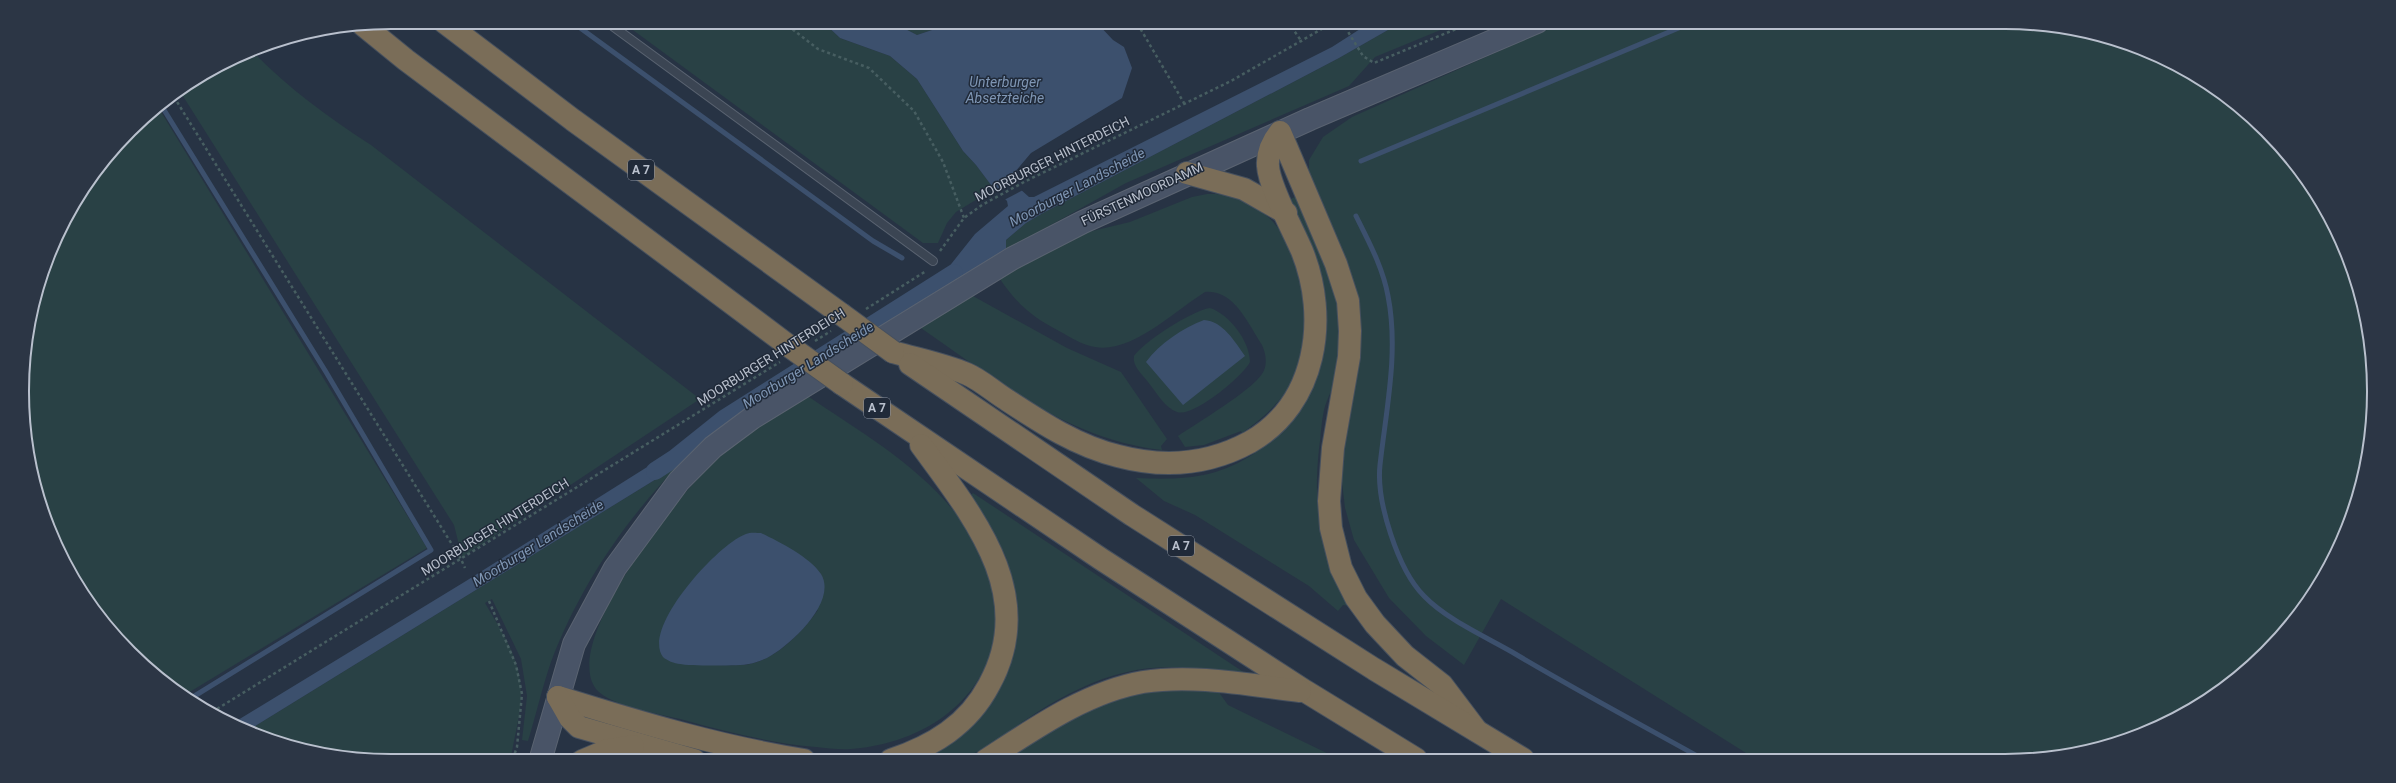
<svg xmlns="http://www.w3.org/2000/svg" width="2396" height="783" viewBox="0 0 2396 783" font-family="Roboto,sans-serif">
<style>
.green{fill:#294145;fill-rule:evenodd}
.water{fill:#3c506d}
.pier{fill:#273344}
.lines{fill:none;stroke-linecap:round;stroke-linejoin:round}
.stream{stroke:#3c506d;stroke-width:5}
.canal{stroke:#3c506d;stroke-width:18}
.service-casing{stroke:#5a6371;stroke-width:10}
.secondary-casing{stroke:#5a6371;stroke-width:24}
.motorway-casing{stroke:#46505e;stroke-width:24}
.path{stroke:#475e61;stroke-width:2.5;stroke-dasharray:3 3;stroke-linecap:butt}
.service{stroke:#3b4553;stroke-width:8}
.secondary{stroke:#495467;stroke-width:22}
.motorway{stroke:#7a6d58;stroke-width:22}
.motorway-bridge-casing{stroke:#46505e;stroke-width:24;stroke-linecap:butt}
.motorway-bridge{stroke:#7a6d58;stroke-width:22}
.labels{text-anchor:middle;dominant-baseline:central;stroke-width:3;stroke-linejoin:round;paint-order:stroke}
.shield{fill:#202a39;stroke:#8b93a1;stroke-width:1}
.shield-label{font-size:12px;font-weight:bold;fill:#b9c0cd}
.street-label{font-size:13px;fill:#b9c0cd;stroke:#202a39}
.water-label{font-size:14px;font-style:italic;fill:#7f96b4;stroke:#202a39}
.rim{fill:none;stroke:#b9c0cd;stroke-width:2}
</style>
<rect width="100%" height="100%" fill="#273344"/>
<g class="green">
<path d="M622,22H823L840,38L890,56L917,79L963,151L976,165L991,185L979,198L956,212L947,223L938,243H923Z"/>
<path d="M892,22H941L932,30L917,35Z"/>
<path d="M1402,22H1460L1375,57L1349,86L1126,183L1006,250V240L1026,223L1043,213L1339,58Z"/>
<path d="M1564,22H2004L2077,29L2146,50L2210,84L2266,130L2312,186L2346,250L2367,320L2374,392L2367,464L2325,576L2266,653L2168,723L2053,758H1754L1501,599L1464,665L1426,636L1389,598L1354,540L1345,508L1340,465L1355,291L1344,254L1309,175V160L1323,137L1352,117Z"/>
<path d="M251,50C288,88 326,116 371,145L700,399L462,557L454,525L181,93Z"/>
<path d="M158,107L427,548L183,696L130,653L84,597L35,487L23,416L25,343L60,228L98,166L148,114Z"/>
<path d="M1207,194C1291,190 1323,301 1299,368C1288,396 1266,416 1242,433L1241,431L1204,445L1185,447L1178,436C1197,423 1251,391 1262,374C1268,365 1266,354 1262,345C1248,324 1234,289 1205,292C1176,310 1131,354 1095,347C1082,345 1070,337 1059,331C1032,317 1017,304 1000,279L1018,266L1084,233L1130,222L1192,197Z"/>
<path d="M1298,196C1314,237 1340,280 1341,325C1341,340 1340,361 1336,376C1334,387 1327,398 1324,410C1321,423 1321,436 1319,449C1313,505 1319,556 1349,606L1343,605L1338,611L1309,586L1195,515L1164,501L1136,478C1182,480 1216,479 1255,453L1253,449L1313,382L1307,237L1290,199Z"/>
<path d="M973,296L1067,348L1121,372L1167,439L1161,446L1162,450C1066,439 995,379 918,326Z"/>
<path d="M1210,308C1229,314 1250,341 1250,362C1243,376 1193,418 1177,412C1165,408 1156,392 1148,382C1142,374 1132,366 1134,356C1145,341 1191,311 1210,308Z"/>
<path d="M806,395C862,433 928,470 967,529C1038,635 972,739 851,749C840,750 827,748 816,747C771,743 727,732 684,720C661,714 611,707 596,689C560,642 680,492 716,460C744,435 775,415 806,395ZM818,610C802,632 778,658 750,664C734,667 698,664 680,664Z"/>
<path d="M679,465C624,521 579,588 551,662C542,688 536,715 528,741L522,740L527,696L521,659L492,599L485,603C502,632 521,659 521,694C521,713 515,734 512,752L509,761H392L319,754L247,731Z"/>
<path d="M973,493L1248,675C1209,670 1167,662 1127,672C1095,679 1064,695 1036,713C1015,726 981,754 958,760C944,763 924,760 909,760L990,702L1003,681L1017,636V601L1006,557L987,520L969,497Z"/>
<path d="M1168,686L1218,691L1228,705L1339,759L999,760L1090,705Z"/>
</g>
<g class="water">
<path d="M823,22H892L917,35L932,30L941,22H1096L1113,40L1124,47L1132,68L1122,98L1031,153L1014,173L1019,188L1029,197H1034L1332,47L1371,22H1402L1339,58L1043,213L1026,223L1006,240V250L937,292L930,280L948,268L975,234L1008,206L1007,201L991,185L976,165L963,151L917,79L890,56L840,38Z"/>
<path d="M1204,320C1223,321 1235,342 1245,356L1183,405L1146,362C1160,343 1183,328 1204,320Z"/>
<path d="M671,452L679,465L247,731L233,723L466,581Z"/>
<path d="M761,533C778,541 810,557 821,574C838,602 790,646 767,658C762,660 755,663 749,664C742,666 687,666 680,664C675,664 666,660 663,657C641,628 719,543 746,534C750,532 757,533 761,533Z"/>
</g>
<path class="pier" d="M1017,178L1023,190L1004,200L993,191Z"/>
<g class="lines">
<g class="stream">
<path d="M572,22L873,241L902,258"/>
<path d="M161,105L326,372L431,550L188,700"/>
<path d="M1361,161L1693,22"/>
<path d="M1356,216C1369,242 1383,268 1388,296C1399,352 1386,410 1380,465C1376,501 1398,570 1424,596C1446,619 1484,636 1512,652C1574,689 1638,723 1701,758"/>
</g>
<path class="canal" d="M655,471L675,458L725,418L954,273"/>
<defs>
<path id="service" d="M607,22L933,261"/>
<path id="secondary" d="M540,761L574,644L615,568L679,481L713,447L752,418L1013,258L1083,222L1310,119L1537,22"/>
<g id="motorway">
<path d="M444,22L573,120L841,314"/>
<path d="M363,25L406,60L789,346"/>
<path d="M1187,173L1244,189L1286,213"/>
<path d="M893,352C917,359 943,364 967,374C981,380 994,392 1007,400C1042,423 1077,446 1118,456C1163,468 1208,465 1250,442C1317,404 1329,318 1302,251C1293,230 1269,186 1268,166C1267,152 1272,142 1280,132L1336,264L1348,301L1350,331L1349,357L1333,448L1329,501L1331,528L1341,568L1356,598L1375,624L1405,656L1442,685L1476,730"/>
<path d="M910,364L1132,515L1374,669L1523,759"/>
<path d="M842,384L1101,559L1305,691L1416,759"/>
<path d="M558,697C638,722 721,747 804,760"/>
<path d="M558,697L570,718L579,727L694,760"/>
<path d="M891,760C933,746 968,725 989,685C1039,595 973,516 921,445"/>
<path d="M986,760C1034,729 1086,692 1143,682C1194,674 1249,685 1300,691"/>
<path d="M582,761L608,750L633,746"/>
</g>
</defs>
<use href="#service" class="service-casing"/>
<use href="#secondary" class="secondary-casing"/>
<use href="#motorway" class="motorway-casing"/>
<g class="path">
<path d="M783,22L818,49L869,68L914,111L943,162L964,218"/>
<path d="M1131,22L1140,28L1184,103"/>
<path d="M1288,22L1302,42"/>
<path d="M1342,22L1363,56L1374,63L1473,22"/>
<path d="M174,97L461,559L465,568"/>
<path d="M940,251L964,218L982,205L1026,181L1231,81L1334,22"/>
<path d="M866,309L926,271"/>
<path d="M815,341L831,331"/>
<path d="M489,601L516,665L522,694L517,747L512,761"/>
<path d="M212,712L780,362"/>
</g>
<use href="#service" class="service"/>
<use href="#secondary" class="secondary"/>
<use href="#motorway" class="motorway"/>
<defs>
<g id="motorway-bridge">
<path d="M841,314L893,352"/>
<path d="M789,346L842,384"/>
</g>
</defs>
<use href="#motorway-bridge" class="motorway-bridge-casing"/>
<use href="#motorway-bridge" class="motorway-bridge"/>
</g>
<g class="labels">
<g class="shield">
<rect x="628" y="160" width="26" height="20" rx="3"/>
<rect x="864" y="398" width="26" height="20" rx="3"/>
<rect x="1168" y="536" width="26" height="20" rx="3"/>
</g>
<g class="shield-label">
<text x="641" y="170">A 7</text>
<text x="877" y="408">A 7</text>
<text x="1181" y="546">A 7</text>
</g>
<g class="street-label">
<text transform="translate(1052 159) rotate(-27)">MOORBURGER HINTERDEICH</text>
<text transform="translate(1142 194) rotate(-25)">FÜRSTENMOORDAMM</text>
<text transform="translate(771 357) rotate(-32)">MOORBURGER HINTERDEICH</text>
<text transform="translate(495 527) rotate(-32)">MOORBURGER HINTERDEICH</text>
</g>
<g class="water-label">
<text x="1005" y="82">Unterburger<tspan x="1005" dy="16">Absetzteiche</tspan></text>
<text transform="translate(1077 187) rotate(-28)">Moorburger Landscheide</text>
<text transform="translate(808 365) rotate(-32)">Moorburger Landscheide</text>
<text transform="translate(538 543) rotate(-32)">Moorburger Landscheide</text>
</g>
</g>
<path d="M0 0H2396V783H0ZM391 29H2005A362 362 0 0 1 2367 391V392A362 362 0 0 1 2005 754H391A362 362 0 0 1 29 392V391A362 362 0 0 1 391 29Z" fill="#2c3645" fill-rule="evenodd"/>
<path class="rim" d="M391 29H2005A362 362 0 0 1 2367 391V392A362 362 0 0 1 2005 754H391A362 362 0 0 1 29 392V391A362 362 0 0 1 391 29Z"/>
</svg>
